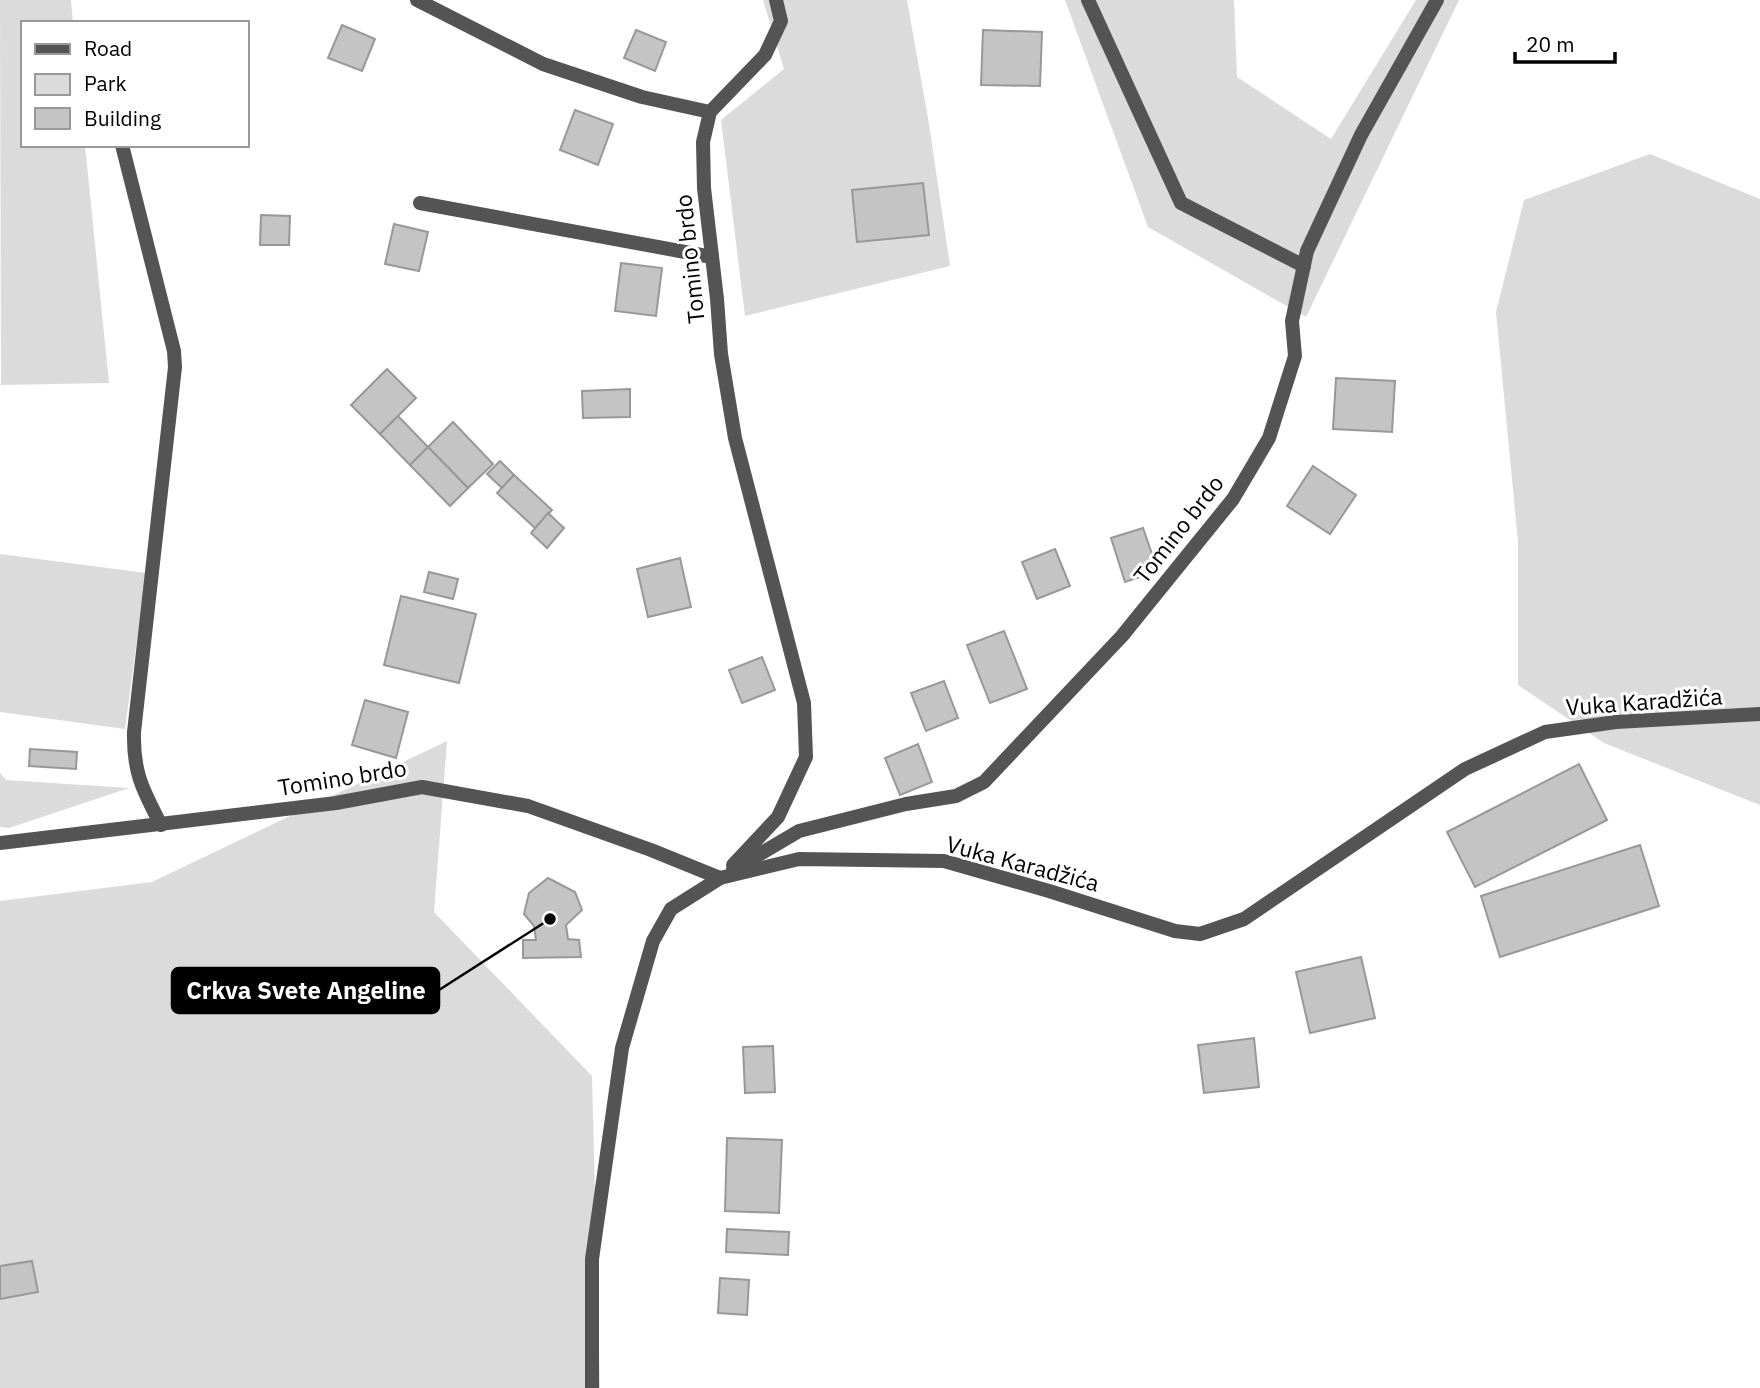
<svg xmlns="http://www.w3.org/2000/svg" width="1760" height="1388" viewBox="0 0 1760 1388" font-family="'IBM Plex Sans',sans-serif">
<style>
.green{fill:#dbdbdb}
.building{fill:#c4c4c4;stroke:#989898;stroke-width:2}
.lines{fill:none;stroke-linecap:round;stroke-linejoin:round}
.service{stroke:#545454;stroke-width:14}
.minor{stroke:#545454;stroke-width:14}
.labels{text-anchor:middle;dominant-baseline:central;stroke-width:6;stroke-linejoin:round;paint-order:stroke}
.street-label{font-size:23px;fill:#000;stroke:#fff}
.leader{fill:none;stroke:#000;stroke-width:2.5}
.callout-dot{fill:#000;stroke:#fff;stroke-width:2.5}
.callout{fill:#000;stroke:#000;stroke-width:2.5}
.callout-label{font-size:24px;text-anchor:middle;font-weight:bold;fill:#fff}
</style>
<rect width="100%" height="100%" fill="#fff"/>
<g class="green">
<path d="M0,0H71L73,23H23V145H85L109,383L1,385Z"/>
<path d="M763,0H907L929,124L950,266L745,316L721,120L784,69Z"/>
<path d="M1065,0H1234L1237,77L1331,139L1416,0H1459L1306,317L1148,227Z"/>
<path d="M1650,154L1760,199V805L1604,743L1518,685V542L1496,312L1524,200Z"/>
<path d="M0,554L146,573L125,729L0,712Z"/>
<path d="M447,741L434,912L592,1076L600,1388H0V901L152,882Z"/>
<path d="M0,773L6,780L129,788L9,828L0,827Z"/>
</g>
<g class="building">
<path d="M342,25L375,39L362,71L328,58Z"/>
<path d="M636,30L666,42L655,71L624,58Z"/>
<path d="M983,30L1042,32L1040,86L981,85Z"/>
<path d="M575,110L613,124L598,165L560,150Z"/>
<path d="M923,183L929,235L857,242L852,190Z"/>
<path d="M261,215L290,216L289,245H260Z"/>
<path d="M394,224L428,232L419,271L385,264Z"/>
<path d="M621,263L662,268L656,316L615,311Z"/>
<path d="M387,369L416,398L380,434L351,405Z"/>
<path d="M1336,378L1395,381L1392,432L1333,429Z"/>
<path d="M630,389V417L583,418L582,391Z"/>
<path d="M398,416L428,447L410,465L380,434Z"/>
<path d="M453,422L493,464L468,488L428,447Z"/>
<path d="M428,447L468,488L450,506L410,465Z"/>
<path d="M500,461L514,475L502,488L487,474Z"/>
<path d="M1313,466L1356,495L1330,534L1287,506Z"/>
<path d="M514,475L552,510L535,528L497,493Z"/>
<path d="M548,513L564,528L547,548L531,533Z"/>
<path d="M1143,528L1158,571L1125,582L1111,538Z"/>
<path d="M1055,549L1070,586L1037,599L1022,562Z"/>
<path d="M680,558L691,607L648,617L637,569Z"/>
<path d="M429,572L458,579L453,599L424,592Z"/>
<path d="M401,596L476,614L459,683L384,665Z"/>
<path d="M1004,631L1027,689L990,703L967,645Z"/>
<path d="M762,657L775,690L742,703L729,670Z"/>
<path d="M944,681L958,718L926,731L911,693Z"/>
<path d="M365,700L408,712L396,758L352,745Z"/>
<path d="M918,744L932,782L900,795L885,758Z"/>
<path d="M30,749L77,752L76,769L29,766Z"/>
<path d="M1579,764L1607,820L1475,887L1447,832Z"/>
<path d="M1640,845L1659,906L1500,957L1481,896Z"/>
<path d="M548,878L575,892L582,910L566,925L568,939L579,940L581,957L523,958V940H536L534,926L524,914L529,893Z"/>
<path d="M1361,957L1375,1018L1310,1033L1296,972Z"/>
<path d="M1254,1038L1259,1087L1204,1093L1198,1045Z"/>
<path d="M773,1046L775,1092L745,1093L743,1047Z"/>
<path d="M727,1138L782,1140L779,1213L725,1211Z"/>
<path d="M727,1229L789,1232L788,1255L726,1252Z"/>
<path d="M32,1261L38,1292L0,1299V1266Z"/>
<path d="M720,1278L749,1280L747,1315L718,1313Z"/>
</g>
<g class="lines">
<path class="service" d="M122,145L174,351L175,367L134,732C133,773 143,790 161,825"/>
<g class="minor">
<path d="M417,0L543,64L642,97L710,112"/>
<path d="M1088,0L1181,203L1304,266"/>
<path d="M420,203L712,257"/>
<path d="M0,843L336,803L422,787L528,806L651,850L720,878"/>
<path d="M733,865L778,817L806,757L804,703L735,438L721,354L717,299L704,188L703,142L710,112L765,55L781,21L776,0"/>
<path d="M733,870L799,831L906,804L956,796L984,782L1122,636L1233,499L1269,438L1295,356L1292,321L1307,251L1361,135L1437,0"/>
<path d="M592,1388V1259L622,1048L653,941L671,909L720,878L799,859L944,861L1049,891L1175,931L1200,934L1244,919L1465,769L1545,732L1616,722L1760,714"/>
</g>
</g>
<g class="labels">
<g class="street-label">
<text transform="translate(689 259) rotate(-96)">Tomino brdo</text>
<text transform="translate(1178 529) rotate(-52)">Tomino brdo</text>
<text transform="translate(1644 701) rotate(-4)">Vuka Karadžića</text>
<text transform="translate(342 777) rotate(-9)">Tomino brdo</text>
<text transform="translate(1023 863) rotate(15)">Vuka Karadžića</text>
</g>
</g>
<path class="leader" d="M550 919L439 990"/>
<circle class="callout-dot" cx="550" cy="919" r="7"/>
<rect class="callout" x="172" y="968" width="267" height="45" rx="7"/>
<g class="callout-label">
<text x="306" y="999">Crkva Svete Angeline</text>
</g>
<rect x="21" y="21" width="228" height="126" fill="#ffffff" stroke="#999999" stroke-width="2"/>
<rect x="35" y="44" width="35" height="10" fill="#545454" stroke="#999999" stroke-width="2"/>
<text x="84" y="56" font-size="21" fill="#000000">Road</text>
<rect x="35" y="74" width="35" height="21" fill="#dbdbdb" stroke="#999999" stroke-width="2"/>
<text x="84" y="91" font-size="21" fill="#000000">Park</text>
<rect x="35" y="108" width="35" height="21" fill="#c4c4c4" stroke="#999999" stroke-width="2"/>
<text x="84" y="126" font-size="21" fill="#000000">Building</text>
<path d="M1515 52v10h100v-10" fill="none" stroke="#000000" stroke-width="3.5"/>
<text x="1526" y="52" font-size="21" fill="#000000" stroke="#ffffff" stroke-width="5" paint-order="stroke">20 m</text>
</svg>
